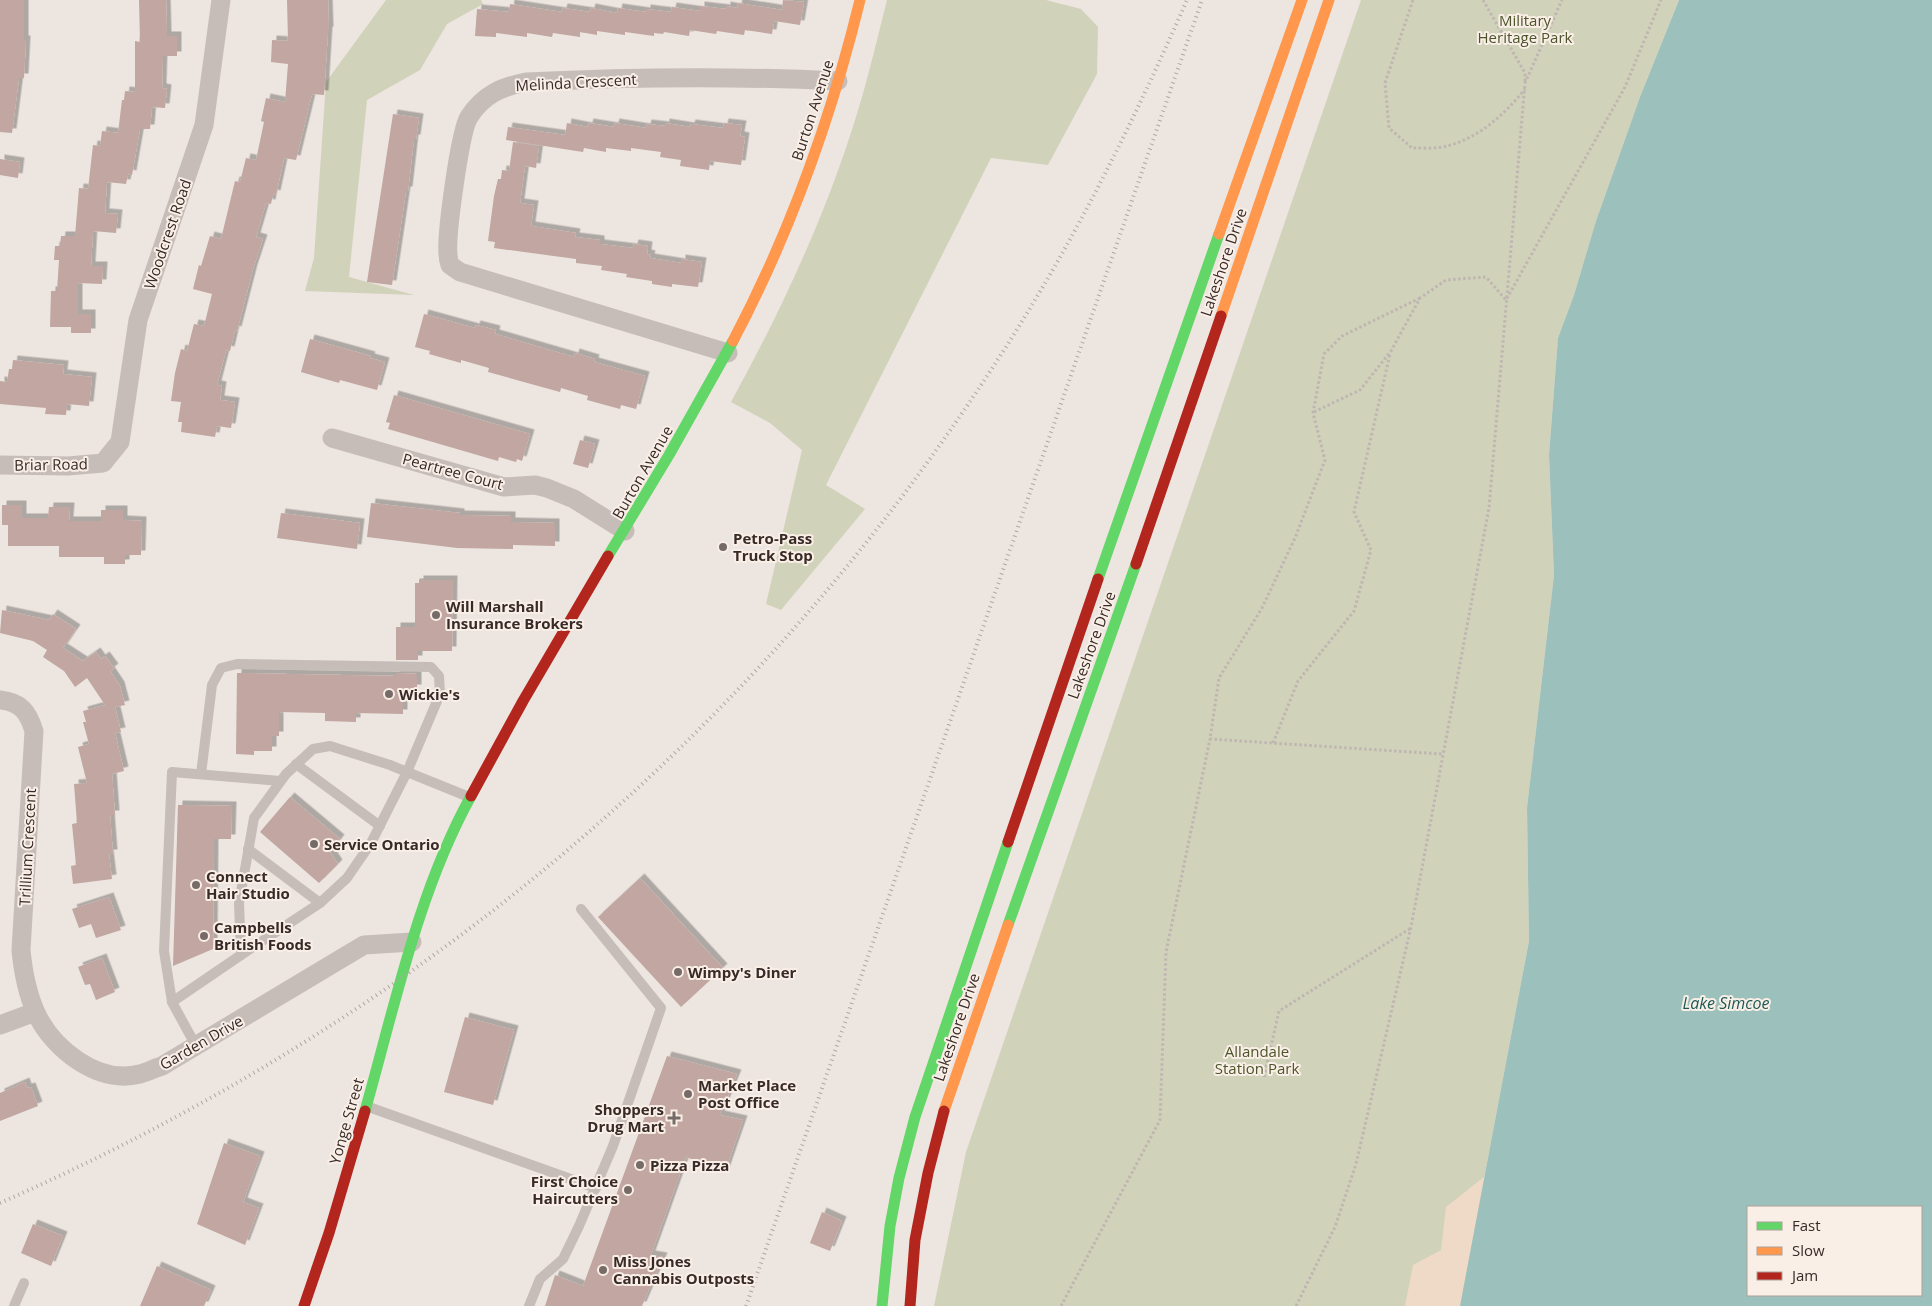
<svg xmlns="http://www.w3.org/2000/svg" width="1932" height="1306" viewBox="0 0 1932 1306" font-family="'Open Sans',sans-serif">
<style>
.green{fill:#d1d2ba}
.sand{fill:#eedac6}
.water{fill:#9cc0bb;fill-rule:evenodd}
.building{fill:#c1a6a1;filter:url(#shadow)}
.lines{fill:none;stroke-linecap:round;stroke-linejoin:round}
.path{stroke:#bfb6b2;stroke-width:3;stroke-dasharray:2.5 2.5;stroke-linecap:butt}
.lane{stroke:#c6bdb9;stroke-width:10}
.street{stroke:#c6bdb9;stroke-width:19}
.fast{stroke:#63d668;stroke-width:11}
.slow{stroke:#ff974d;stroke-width:11}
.jam{stroke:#b3261e;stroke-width:11}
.rail{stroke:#aea7a3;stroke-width:4;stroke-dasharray:1 4;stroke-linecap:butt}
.poi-dot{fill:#776b68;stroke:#faefe7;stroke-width:2}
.labels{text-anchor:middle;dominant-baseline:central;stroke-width:4;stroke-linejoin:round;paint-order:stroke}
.park-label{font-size:15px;fill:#4c552b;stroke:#faefe7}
.street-label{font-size:15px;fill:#372a27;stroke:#faefe7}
.poi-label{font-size:15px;font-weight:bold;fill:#372a27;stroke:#faefe7;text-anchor:start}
.water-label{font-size:16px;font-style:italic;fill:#1c5955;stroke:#faefe7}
</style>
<defs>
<filter id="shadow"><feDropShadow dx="4.5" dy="-4.5" stdDeviation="0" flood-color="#0004"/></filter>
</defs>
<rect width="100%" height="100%" fill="#ede5e0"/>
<g class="green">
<path d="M386,0H481L483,4L447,24L420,70L367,100L349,277L414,295L305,291L314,258L326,82Z"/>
<path d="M887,0H1046L1081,9L1098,27L1097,74L1048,165L991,158L826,485L865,509L781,610L766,604L802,450L770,423L731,402C781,311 825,217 856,117C868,79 877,39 887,0Z"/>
<path d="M1361,0H1679L1640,97L1596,221L1574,295L1558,338L1549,455L1554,575L1527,808L1529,941L1460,1306H934L966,1152Z"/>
</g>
<path class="sand" d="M1499,1165L1470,1306H1405L1413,1265L1441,1250L1446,1207Z"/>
<path class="water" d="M1679,0H1932V1306H1460L1529,941L1527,808L1554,575L1549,455L1558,338L1574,295L1596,221L1640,97ZM1748,1207H1921V1295H1748Z"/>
<g class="building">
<path d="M0,0H24V40H26L24,78H19L12,133L0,132Z"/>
<path d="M139,0H166L167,36H177V56H163L162,88L167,89L165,108L152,107L150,129H140L132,175L128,174L126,184L107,182L105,213L118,214L116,233L93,231L91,266H103L102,284L78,283V314H91V333H71V327H50L51,291H57L59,260H54L55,246H60L61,236H75L79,188L88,189L93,145L100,146L102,131L118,133L122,100H124L125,91L135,92V41L140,42Z"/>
<path d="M287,0H328L329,31H328L324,95L312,94L296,160L284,158L276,195L273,194L271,204L266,203L256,237L263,239L253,269L237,331L235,330L230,351L226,350L217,385L222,386L220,400L235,402L231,428L217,426L215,437L181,432L182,422H178L181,402L171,401L175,373L181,349L187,351L194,324L204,326L212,294L193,289L199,265L201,266L210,236L221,239L235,181L240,182L246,158L256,160L264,122L261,121L266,98L285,102L288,64L271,62L272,40L288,41Z"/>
<path d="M783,0L804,2L800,25L774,21L772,34L745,30L744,35L717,31L716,34L690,30L689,36L664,32L663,34L654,33V36L625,32V35L597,31V35L580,32V37L553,33L552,37L527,33V37L496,33V37L475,36L477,9L509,12L510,4L562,12L563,8L590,12L591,8L617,13L618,8L646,12V9L671,12L672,7L700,11V6L726,9V6L737,8L738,3L782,10Z"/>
<path d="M393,114L419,118L416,139H414L408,191H406L392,285L367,282Z"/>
<path d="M567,123L588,127L589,123L614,127L615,123L646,128L647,124L665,126V123L690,127L691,124L723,128L724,123L742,125L740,136L745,137L741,165L710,161L709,170L680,166L681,160L660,157L661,152L631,148V151L606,148V152L584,148L583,152L506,140L508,127L565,135Z"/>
<path d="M513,142L539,146L536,168L525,166L520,203L534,205L531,226L576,233L575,237L600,240V244L633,248L634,244L648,246L647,254L651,255L650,258L681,263V259L702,262L698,287L672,284V287L652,284V281L626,277L627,274L601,270L602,266L576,263V259L494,248L495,242L488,241L494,196L498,179H501L502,170L509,171Z"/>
<path d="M0,159L20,162L18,178L0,175Z"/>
<path d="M424,314L475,328L476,325L496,330L495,334L574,357L575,353L595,359L594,362L645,376L636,409L621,405L620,409L587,400L588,396L561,388L560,392L488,372L489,368L461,360V363L429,354L430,351L415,347Z"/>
<path d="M310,339L371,356L370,358L385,362L377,390L340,380L339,383L301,372Z"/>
<path d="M13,360L64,365L63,374L92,377L89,406L67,404L66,415L45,414L46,408L0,404V381L7,382L9,369H12Z"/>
<path d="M394,395L530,434L522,461L517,459L516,462L499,457L498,461L388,429L390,423L386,422Z"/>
<path d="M580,440L595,444L588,468L573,464Z"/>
<path d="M371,503L460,513V515L511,516V522L555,523V546L513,545V549L457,548L367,537Z"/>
<path d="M2,505H22V518H48L49,507H70L69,521H101V510H123V520L142,521L141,555H125V564H104V557H59V546H8V525H2Z"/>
<path d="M281,513L360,523L357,549L277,538Z"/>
<path d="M419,580H453L452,651H418V660H396V627H415V583H419Z"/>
<path d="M2,610L49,620L53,614L76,629L63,648L83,661L96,652L101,659L105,656L114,668L110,671L120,686L125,705L115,707L121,732L115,733L124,771L112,774L115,815H110L113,854H109L112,879L73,884L71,866L76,865L72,824L77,823L74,784L87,783L78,747L89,744L83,722H86L83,711L105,705L87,678L75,687L64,671L43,657L47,650L33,641L0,633Z"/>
<path d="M237,673L396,676V673L417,674V689H410V701H403V714L356,713V722L325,721V713L279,712V736H272V751H254V755L236,754Z"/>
<path d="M290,797L340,839L330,852L338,864L319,883L260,832Z"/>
<path d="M178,805L232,806L231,839H214L213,949L173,966Z"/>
<path d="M640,878L723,968L681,1007L598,917Z"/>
<path d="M109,897L121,930L96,938L91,924L79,928L72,909Z"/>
<path d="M102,958L115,992L96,1000L90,984L85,985L78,967Z"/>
<path d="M465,1017L514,1030L493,1105L444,1092Z"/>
<path d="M667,1056L737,1074L720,1115L743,1120L725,1172L686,1157L651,1255L663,1257L642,1306H545L555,1275L583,1286Z"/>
<path d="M25,1082L27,1088L31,1087L38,1106L0,1121V1093Z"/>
<path d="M224,1143L260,1156L243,1202L259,1208L245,1245L197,1224Z"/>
<path d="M822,1212L842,1221L830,1251L810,1243Z"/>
<path d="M33,1224L63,1236L51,1266L21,1253Z"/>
<path d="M157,1266L211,1290L204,1306H140Z"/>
</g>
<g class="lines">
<g class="path">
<path d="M1413,0L1385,83L1389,128L1412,148C1423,148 1436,149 1447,146C1479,138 1505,114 1525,89"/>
<path d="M1483,0L1525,73V82"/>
<path d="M1420,298L1342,336L1324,354L1313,413L1325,460L1295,538L1262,608L1219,678L1210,739L1442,754"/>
<path d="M1314,412L1360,390L1391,351L1420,298L1446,280L1486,277L1506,300L1625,87L1661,0"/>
<path d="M1273,743L1298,681L1354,611L1371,550L1354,512L1390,354"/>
<path d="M1264,1077L1279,1011L1411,928"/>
<path d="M1061,1306L1160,1120L1166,952L1210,739"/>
<path d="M1296,1306L1335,1227L1356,1164L1411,927L1489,508L1525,83L1562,0"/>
</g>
<g class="lane">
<path d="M296,764L380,826"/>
<path d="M201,774L212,685L221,668L237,664L431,667L439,676L440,694L407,772L371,843L347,878L320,903L241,955"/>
<path d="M248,849L320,903"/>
<path d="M172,1002L164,951L172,772L280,781"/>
<path d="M196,1046L172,1002L241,955L239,903L254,818L286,774L313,749L330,746L390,765L469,797"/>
<path d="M366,1106L596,1188"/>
<path d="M14,1306L24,1283"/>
<path d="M529,1306L540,1279L563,1259L579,1226L613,1146L661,1008L581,909"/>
</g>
<g class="street">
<path d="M728,353L460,272L450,265C449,262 448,258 448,254C446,235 460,131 469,117C483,95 501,87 526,82C628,77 736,76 838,81"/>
<path d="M332,438L504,487L535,485L547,488L574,499L625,531"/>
<path d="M0,465L68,466L103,463L120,442L138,320L204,125L221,0"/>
<path d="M0,700C21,702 28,712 34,731L21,950C23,971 27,993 36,1013C53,1049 98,1085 140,1074C148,1072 155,1068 162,1066L364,945L412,942"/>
<path d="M0,1025L35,1012"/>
</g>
<g class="fast">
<path d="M608,556L669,455L733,341"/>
<path d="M1098,579L1219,234"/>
<path d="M1008,925L1136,564"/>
<path d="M365,1111C395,1005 418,892 471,796"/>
<path d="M882,1306L890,1226L899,1178L915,1117L1008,842"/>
</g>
<g class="slow">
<path d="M1219,234L1302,0"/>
<path d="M1221,316L1329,0"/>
<path d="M733,341C790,233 831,119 860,0"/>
<path d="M944,1111L1008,925"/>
</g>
<g class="jam">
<path d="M1136,564L1221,316"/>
<path d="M471,796L523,701L608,556"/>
<path d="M1008,842L1098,579"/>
<path d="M304,1306L329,1233L365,1111"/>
<path d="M910,1306L915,1240L928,1173L944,1111"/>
</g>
<g class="rail">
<path d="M0,1203C427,1015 779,716 1024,318C1087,216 1139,109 1187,0"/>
<path d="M746,1306L1202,0"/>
</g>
</g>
<g class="poi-dot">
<circle cx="723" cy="547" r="5"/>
<circle cx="436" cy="615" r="5"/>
<circle cx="389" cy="694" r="5"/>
<circle cx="314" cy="844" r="5"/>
<circle cx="196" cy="885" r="5"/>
<circle cx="204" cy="936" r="5"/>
<circle cx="678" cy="972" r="5"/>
<circle cx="688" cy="1094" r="5"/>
<path d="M671.5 1110.5h5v5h5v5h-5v5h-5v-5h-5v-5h5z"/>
<circle cx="640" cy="1165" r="5"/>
<circle cx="628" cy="1190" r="5"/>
<circle cx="603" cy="1270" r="5"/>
</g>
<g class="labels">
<g class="park-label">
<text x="1525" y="20">Military<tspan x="1525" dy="17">Heritage Park</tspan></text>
<text x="1257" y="1051">Allandale<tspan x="1257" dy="17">Station Park</tspan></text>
</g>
<g class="street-label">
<text transform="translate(576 82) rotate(-3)">Melinda Crescent</text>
<text transform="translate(812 110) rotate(-72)">Burton Avenue</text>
<text transform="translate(167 234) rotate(-71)">Woodcrest Road</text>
<text transform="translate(1223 262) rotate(-71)">Lakeshore Drive</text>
<text transform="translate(51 464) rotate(-1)">Briar Road</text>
<text transform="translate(453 471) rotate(15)">Peartree Court</text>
<text transform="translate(642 472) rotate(-60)">Burton Avenue</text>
<text transform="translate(1091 645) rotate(-70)">Lakeshore Drive</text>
<text transform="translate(27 847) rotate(-87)">Trillium Crescent</text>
<text transform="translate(956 1027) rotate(-71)">Lakeshore Drive</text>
<text transform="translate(201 1042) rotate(-30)">Garden Drive</text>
<text transform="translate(346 1121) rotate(-74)">Yonge Street</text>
</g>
<g class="poi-label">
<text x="733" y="538">Petro-Pass<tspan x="733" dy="17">Truck Stop</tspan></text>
<text x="446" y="606">Will Marshall<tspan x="446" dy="17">Insurance Brokers</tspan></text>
<text x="399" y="694">Wickie's</text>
<text x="324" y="844">Service Ontario</text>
<text x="206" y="876">Connect<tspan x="206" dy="17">Hair Studio</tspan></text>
<text x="214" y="927">Campbells<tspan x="214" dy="17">British Foods</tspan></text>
<text x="688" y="972">Wimpy's Diner</text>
<text x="698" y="1085">Market Place<tspan x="698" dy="17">Post Office</tspan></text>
<text x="664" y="1109" text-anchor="end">Shoppers<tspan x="664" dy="17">Drug Mart</tspan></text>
<text x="650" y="1165">Pizza Pizza</text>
<text x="618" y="1181" text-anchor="end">First Choice<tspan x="618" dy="17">Haircutters</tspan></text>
<text x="613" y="1261">Miss Jones<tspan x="613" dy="17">Cannabis Outposts</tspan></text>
</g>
<g class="water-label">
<text x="1726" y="1003">Lake Simcoe</text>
</g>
</g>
<rect x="1747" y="1206" width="175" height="90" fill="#faefe7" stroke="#aca09a"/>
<rect x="1757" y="1222" width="25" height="8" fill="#63d668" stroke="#aca09a"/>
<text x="1792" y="1231" font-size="15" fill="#372a27">Fast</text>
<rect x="1757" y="1247" width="25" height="8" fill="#ff974d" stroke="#aca09a"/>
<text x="1792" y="1256" font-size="15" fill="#372a27">Slow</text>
<rect x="1757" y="1272" width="25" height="8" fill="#b3261e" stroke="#aca09a"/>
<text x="1792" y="1281" font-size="15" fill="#372a27">Jam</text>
</svg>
